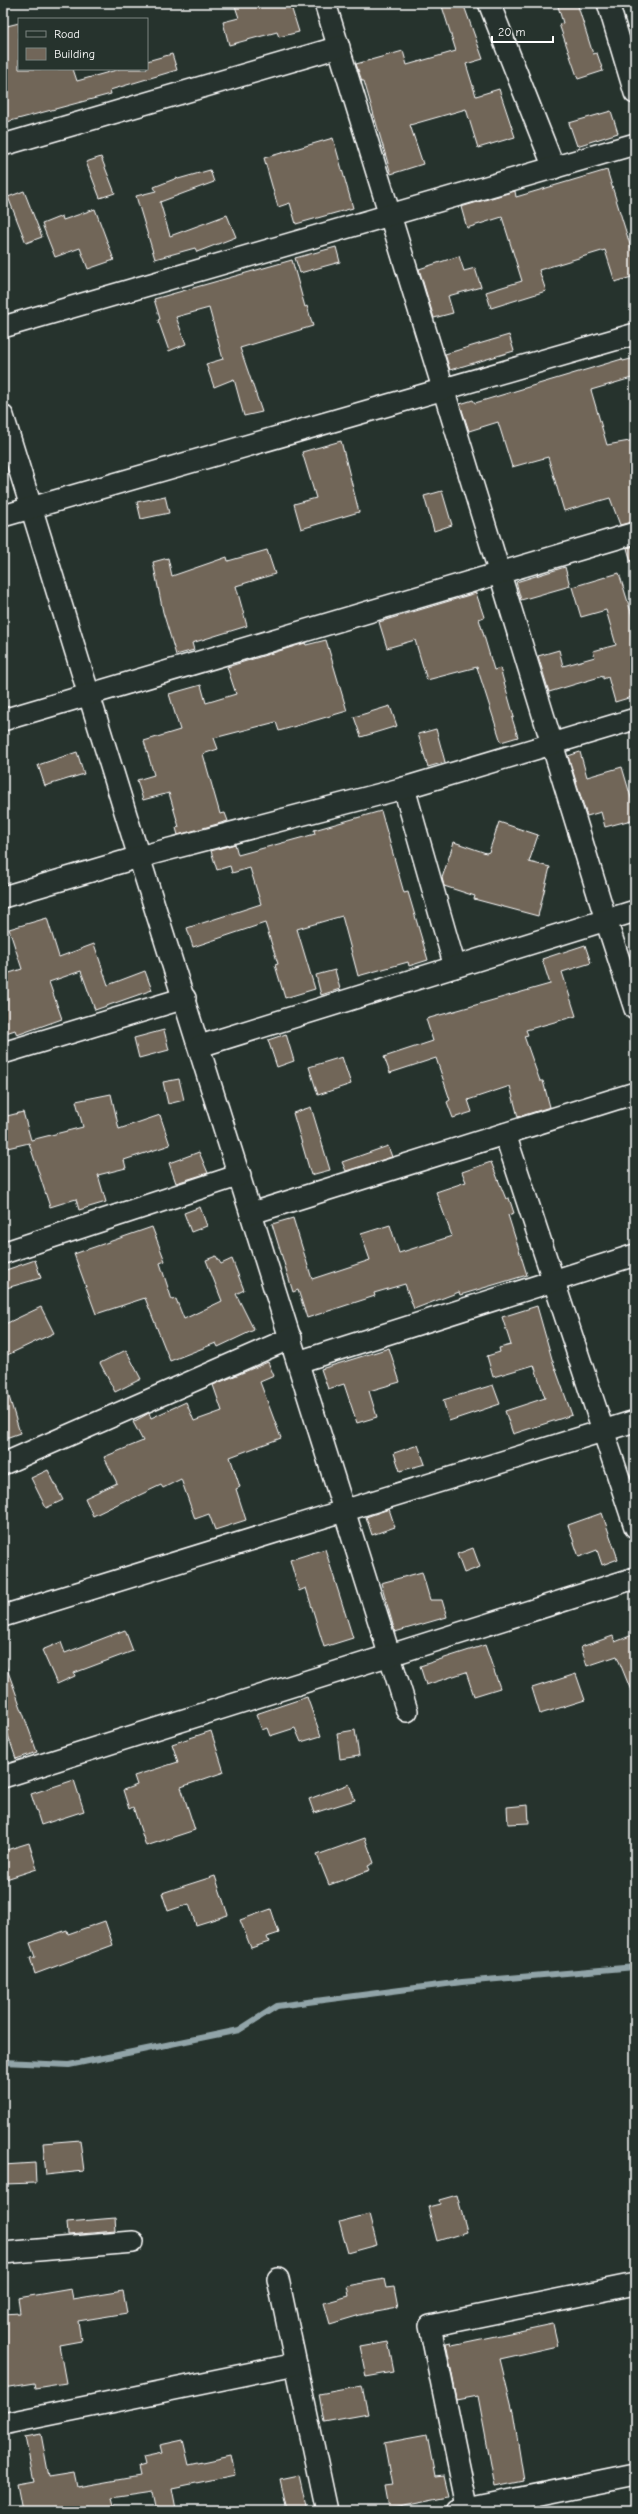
<svg xmlns="http://www.w3.org/2000/svg" width="638" height="2514" viewBox="0 0 638 2514" font-family="'Comic Neue',sans-serif">
<style>
.lines{fill:none;stroke-linecap:round;stroke-linejoin:round}
.stream{stroke:#91a4a8;stroke-width:6}
.building{fill:#716659;stroke:#fff}
.street-casing{stroke:#fff;stroke-width:24}
.street{stroke:#26332d;stroke-width:21}
</style>
<rect width="100%" height="100%" fill="#26332d"/>
<filter id="ink" filterUnits="userSpaceOnUse"><feTurbulence type="fractalNoise" baseFrequency=".025" numOctaves="2"/><feDisplacementMap in="SourceGraphic" scale="8" xChannelSelector="R" yChannelSelector="G"/><feConvolveMatrix kernelMatrix="1 2 1 2 8 2 1 2 1" color-interpolation-filters="sRGB"/></filter>
<g filter="url(#ink)">
<g class="lines">
<path class="stream" d="M3,2062L69,2065L239,2030L277,2006L462,1982L635,1967"/>
</g>
<g class="building">
<path d="M234,3H290L299,32L279,37L277,32L229,45L223,22L239,18Z"/>
<path d="M441,3H463L483,59L466,64L476,96L499,89L515,137L478,148L466,109L410,125L423,164L391,174L364,81H362L356,64L403,51L407,65L456,51Z"/>
<path d="M557,3H577L593,54L597,53L603,71L578,79L559,24L563,23Z"/>
<path d="M19,23V69H73L77,81L120,69H147V61L172,54L177,70L110,90L111,94L3,123V27Z"/>
<path d="M611,111L618,133L577,146L569,123Z"/>
<path d="M333,138L353,208L296,224L290,203L278,207L264,158Z"/>
<path d="M101,157L115,193L100,198L86,162Z"/>
<path d="M210,170L214,182L160,202L170,236L227,215L236,237L197,252L195,248L155,259L136,196L156,191L154,187L177,178L178,179Z"/>
<path d="M607,170L631,248L635,247V276L615,282L605,250L539,270L546,291L491,308L486,292L522,281L502,217L467,228L461,207L515,191L516,197Z"/>
<path d="M24,191L42,237L26,243L8,197Z"/>
<path d="M95,209L114,260L88,269L80,248L55,257L42,224L62,216L63,220Z"/>
<path d="M336,247L340,262L300,273L295,258Z"/>
<path d="M459,256L464,271L475,268L481,287L448,296L453,313L434,318L419,269Z"/>
<path d="M292,260L305,307L307,306L313,326L240,348L262,412L244,416L234,379L214,387L206,364L223,359L209,308L176,317L186,344L169,351L158,320L160,319L154,299Z"/>
<path d="M509,335L514,351L450,370L445,354Z"/>
<path d="M635,358V377L591,390L607,445L635,440V459L630,461L635,479V521L620,525L610,498L564,511L548,457L512,467L498,422L469,431L460,404L473,400L475,403L622,359L623,361Z"/>
<path d="M341,441L359,512L301,529L294,504L316,498L302,452Z"/>
<path d="M442,491L452,525L434,531L424,496Z"/>
<path d="M165,496L169,513L141,519L137,502Z"/>
<path d="M635,546V561L631,562L627,548Z"/>
<path d="M267,550L275,574L236,586L247,626L192,643L194,650L176,655L163,612L153,562L168,558L172,576L227,557L228,561Z"/>
<path d="M565,567L570,586L521,600L516,582Z"/>
<path d="M619,573L635,625V696L615,702L608,677L603,679V676L549,692L538,656L559,650L563,666L595,657L593,651L616,645L606,610L581,617L572,587Z"/>
<path d="M476,593L484,617L479,619L494,670L500,668L514,717L512,718L518,737L501,742L477,667L427,680L415,640L387,648L379,622Z"/>
<path d="M326,640L347,711L279,731L276,722L214,738L218,749L203,754L220,814L225,813L228,821L178,835L176,828L179,827L169,793L143,800L137,780L154,775L144,741L180,730L169,694L201,685L206,703L236,694L227,667L305,643L306,645Z"/>
<path d="M390,706L397,726L361,737L354,717Z"/>
<path d="M436,729L445,762L428,767L418,734Z"/>
<path d="M77,752L84,774L45,786L38,765Z"/>
<path d="M580,752L587,777L622,767L632,801L635,800V819L605,827L601,812L587,816L568,756Z"/>
<path d="M381,811L404,893L408,892L428,960L409,966L408,962L358,976L342,916L297,929L315,989L285,998L275,965L278,964L265,923L193,947L187,928L261,904L250,868L232,873L230,866L217,870L211,851L235,844L238,855L315,834L314,830Z"/>
<path d="M499,822L538,835L529,862L550,867L538,916L474,899L475,896L444,886L442,878L454,842L486,853L489,852Z"/>
<path d="M47,918L59,957L94,944L108,985L145,971L152,990L95,1010L81,971L49,982L62,1019L17,1035L15,1030L3,1034V975L22,969L9,929Z"/>
<path d="M585,945L591,963L562,972L576,1016L526,1030L528,1035L524,1036L540,1081H543L550,1107L518,1117L510,1086L468,1100L472,1112L453,1118L447,1102L450,1100L436,1058L390,1073L384,1057L433,1041L426,1019L550,984L542,959Z"/>
<path d="M335,970L340,989L321,995L316,975Z"/>
<path d="M164,1030L169,1050L139,1058L134,1038Z"/>
<path d="M286,1034L294,1061L277,1067L268,1040Z"/>
<path d="M342,1057L351,1084L318,1095L309,1067Z"/>
<path d="M179,1079L184,1100L168,1104L163,1082Z"/>
<path d="M111,1094L119,1129L160,1115L170,1145L124,1160L126,1168L98,1175L106,1202L79,1210L76,1199L50,1207L29,1143L3,1149V1117L23,1112L31,1140L83,1127L76,1101Z"/>
<path d="M311,1107L330,1170L311,1175L293,1113Z"/>
<path d="M388,1146L392,1157L346,1171L342,1162Z"/>
<path d="M199,1152L208,1173L176,1183L169,1163Z"/>
<path d="M491,1162L506,1199L509,1198L514,1213L508,1215L527,1275L460,1295L459,1292L414,1309L405,1284L374,1293L375,1296L307,1318L298,1290L293,1292L272,1224L293,1218L312,1279L370,1260L361,1234L390,1225L399,1253L452,1236L436,1192L466,1182L462,1172Z"/>
<path d="M200,1207L207,1226L191,1232L184,1213Z"/>
<path d="M152,1227L165,1261L160,1263L172,1300L176,1299L184,1319L222,1301L206,1260L216,1256L221,1264L232,1259L244,1290L236,1294L254,1330L218,1347L216,1343L170,1361L145,1298L96,1314L74,1254Z"/>
<path d="M35,1260L41,1278L3,1289V1271Z"/>
<path d="M537,1306L552,1359L572,1415L513,1434L505,1411L545,1398L534,1365L493,1377L487,1356L500,1352L499,1348L511,1345L502,1317Z"/>
<path d="M41,1307L54,1333L3,1357V1325Z"/>
<path d="M389,1348L400,1382L369,1391L377,1417L357,1423L344,1384L328,1389L321,1369Z"/>
<path d="M126,1350L141,1379L115,1392L100,1363Z"/>
<path d="M268,1362L274,1376L260,1382L281,1438L230,1457L240,1487L236,1489L246,1520L215,1530L209,1514L195,1519L181,1479L163,1488L161,1485L127,1501L126,1500L93,1516L85,1498L117,1483L104,1457L143,1441L133,1422L149,1413L151,1418L186,1402L194,1421L222,1411L213,1385Z"/>
<path d="M493,1385L500,1404L449,1421L443,1400Z"/>
<path d="M3,1390H7L20,1433L3,1439Z"/>
<path d="M418,1445L425,1464L400,1471L394,1453Z"/>
<path d="M48,1470L63,1500L46,1508L31,1478Z"/>
<path d="M389,1509L395,1527L372,1535L366,1517Z"/>
<path d="M602,1513L618,1559L602,1565L597,1550L579,1557L568,1525Z"/>
<path d="M473,1548L480,1567L464,1573L457,1554Z"/>
<path d="M325,1549L353,1638L324,1647L306,1588L299,1591L290,1560Z"/>
<path d="M422,1572L430,1600H442L447,1617L395,1632L381,1583Z"/>
<path d="M125,1630L133,1651L74,1673L75,1676L57,1684L42,1650L61,1642L65,1653Z"/>
<path d="M635,1634V1698H634L617,1656L587,1666L581,1647L613,1636L615,1642Z"/>
<path d="M485,1645L500,1688L474,1696L466,1672L426,1685L420,1666Z"/>
<path d="M6,1666L37,1752L16,1759L3,1720V1667Z"/>
<path d="M576,1674L585,1700L540,1714L532,1688Z"/>
<path d="M307,1697L321,1736L301,1742L295,1728L270,1736L267,1728L262,1730L256,1714Z"/>
<path d="M355,1730L359,1756L340,1759L337,1733Z"/>
<path d="M211,1731L224,1772L181,1787L195,1830L146,1846L133,1807L129,1809L123,1790L137,1785L134,1776L178,1762L172,1744Z"/>
<path d="M74,1780L84,1811L41,1825L31,1794Z"/>
<path d="M349,1784L355,1800L314,1813L309,1799Z"/>
<path d="M528,1805L529,1823L508,1824L507,1807Z"/>
<path d="M365,1838L374,1863L368,1866L370,1870L329,1885L317,1855Z"/>
<path d="M29,1843L37,1869L3,1880V1851Z"/>
<path d="M215,1876L228,1915L196,1925L189,1904L168,1911L162,1893Z"/>
<path d="M271,1909L279,1933L267,1937L269,1942L251,1948L240,1920Z"/>
<path d="M105,1921L113,1945L35,1974L30,1958L35,1957L30,1943L67,1930L68,1934Z"/>
<path d="M80,2140L84,2171L46,2175L43,2143Z"/>
<path d="M35,2163L36,2183L3,2184V2165Z"/>
<path d="M457,2195L467,2232L437,2241L428,2207L440,2204L439,2200Z"/>
<path d="M369,2214L377,2245L348,2253L339,2222Z"/>
<path d="M115,2218L116,2231L68,2235L67,2222Z"/>
<path d="M384,2279L386,2288L394,2287L398,2308L360,2315L330,2324L324,2303L349,2296L347,2286Z"/>
<path d="M71,2289L73,2299L123,2291L127,2313L78,2321L81,2341L59,2345L66,2383L35,2388L34,2383L3,2388V2314L20,2313L18,2298Z"/>
<path d="M553,2324L558,2346L500,2359L513,2412L524,2481L495,2487L478,2396L457,2400L446,2343L451,2342L452,2345Z"/>
<path d="M388,2342L394,2372L366,2377L360,2347Z"/>
<path d="M362,2386L368,2414L324,2422L319,2394Z"/>
<path d="M41,2434L49,2477L74,2473L77,2487L140,2476L138,2467L145,2465L143,2457L162,2453L160,2445L183,2440L189,2465L231,2456L235,2475L172,2488L176,2509L166,2511H157L153,2492L112,2498L115,2511H22L17,2484L34,2481L25,2437Z"/>
<path d="M427,2435L435,2477L444,2476L449,2497L388,2509L384,2487L392,2486L384,2443Z"/>
<path d="M299,2475L307,2511H287L280,2479Z"/>
</g>
<g class="lines">
<defs>
<g id="street">
<path d="M325,3L606,920L635,1009"/>
<path d="M489,3L554,168"/>
<path d="M608,3L635,93"/>
<path d="M3,145L339,47"/>
<path d="M3,327L635,144"/>
<path d="M3,416L139,857L407,1711"/>
<path d="M3,516L635,334"/>
<path d="M3,720L635,533"/>
<path d="M404,788L455,967"/>
<path d="M3,897L139,857L404,788L635,719"/>
<path d="M200,1046L635,911"/>
<path d="M3,1053L185,998"/>
<path d="M505,1134L635,1527"/>
<path d="M252,1213L635,1093"/>
<path d="M3,1253L240,1175"/>
<path d="M298,1362L635,1255"/>
<path d="M3,1464L291,1338"/>
<path d="M3,1616L635,1421"/>
<path d="M3,1777L635,1578"/>
<path d="M3,2253L133,2242"/>
<path d="M278,2279L327,2511"/>
<path d="M3,2424L296,2364"/>
<path d="M458,2511L635,2475"/>
<path d="M468,2511L430,2326L635,2284"/>
</g>
</defs>
<use href="#street" class="street-casing"/>
<use href="#street" class="street"/>
</g>
</g>
<rect width="638" height="2514" fill="none" stroke="#26332d" stroke-width="16"/>
<rect x="8" y="8" width="622" height="2498" fill="none" stroke="#fff" stroke-width="1.5" filter="url(#ink)"/>
<rect x="18" y="18" width="130" height="52" fill="#26332d" stroke="#7d8581"/>
<rect x="26" y="31" width="20" height="6" fill="#26332d" stroke="#7d8581"/>
<text x="54" y="38" font-size="12" fill="#ffffff">Road</text>
<rect x="26" y="48" width="20" height="12" fill="#716659" stroke="#7d8581"/>
<text x="54" y="58" font-size="12" fill="#ffffff">Building</text>
<path d="M492 36v6h61v-6" fill="none" stroke="#ffffff" stroke-width="2"/>
<text x="498" y="36" font-size="12" fill="#ffffff" stroke="#26332d" stroke-width="3" paint-order="stroke">20 m</text>
</svg>
